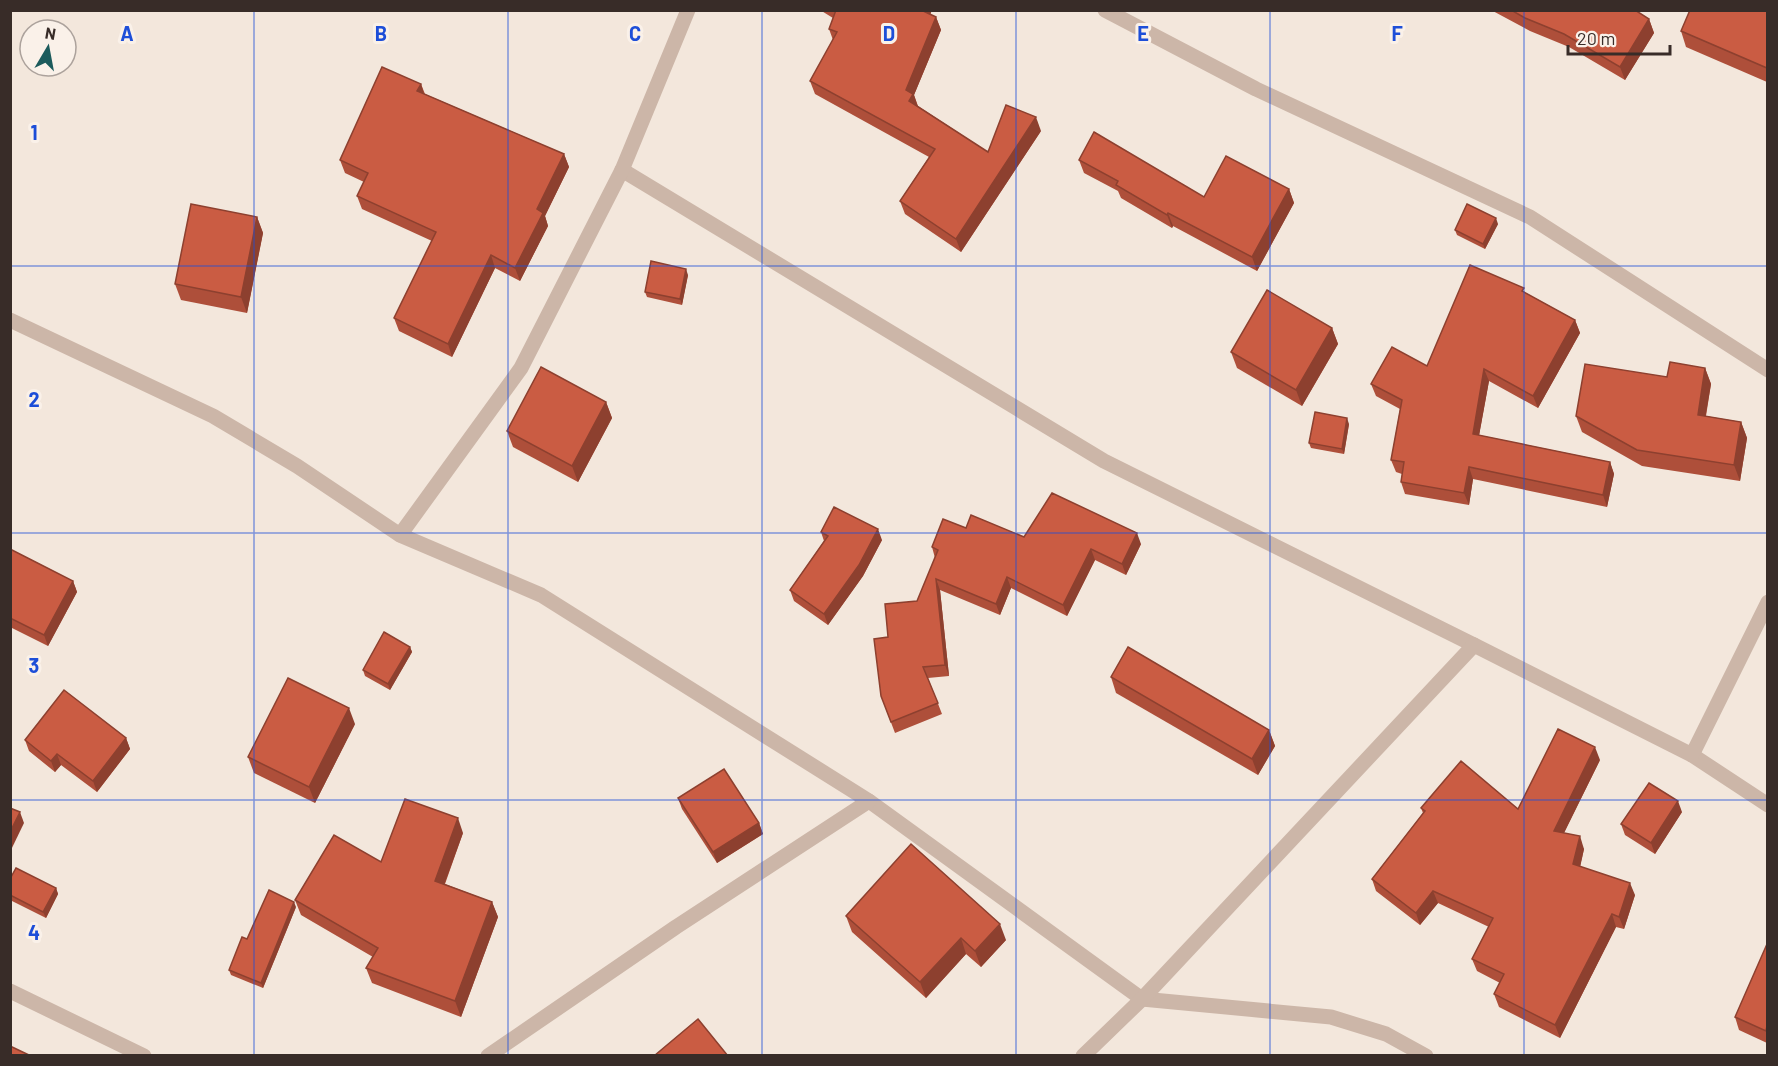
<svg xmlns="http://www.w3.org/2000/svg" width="1778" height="1066" viewBox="0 0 1778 1066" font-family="Barlow,sans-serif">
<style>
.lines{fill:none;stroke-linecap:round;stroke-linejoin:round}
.minor{stroke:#ccb6a8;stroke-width:15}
.wall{fill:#ae4f3a}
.shaded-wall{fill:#8d402f}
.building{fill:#ca5c43;stroke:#8d402f;stroke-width:1.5}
.grid{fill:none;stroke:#1d4ed8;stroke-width:1.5;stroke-opacity:0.55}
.grid-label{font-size:20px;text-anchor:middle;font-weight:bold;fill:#1d4ed8;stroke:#faf1e9;stroke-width:6;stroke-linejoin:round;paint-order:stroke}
</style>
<rect width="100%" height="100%" fill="#f3e7dc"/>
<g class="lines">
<g class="minor">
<path d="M1105,10L1256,89L1530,217L1768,370"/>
<path d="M622,170L1104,461L1474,645"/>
<path d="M10,320L213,416L297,466L400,535L541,595L869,801L1142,999L1331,1017L1386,1034L1426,1056"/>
<path d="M400,535L521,368L622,170L688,10"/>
<path d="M1692,755L1768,805"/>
<path d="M10,991L144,1056"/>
<path d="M488,1056L676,927L869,801"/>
<path d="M1083,1056L1142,999L1474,645L1692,755L1768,602"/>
</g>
</g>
<g class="wall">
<path d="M820,10H932L930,15L936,17L941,30L914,95L918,106L988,152L1041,131L961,252L905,214L900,201L929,157L815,94L810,81L833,40L829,29L833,18Z"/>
<path d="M1491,10H1635L1649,19L1654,33L1625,80L1569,47L1530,31Z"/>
<path d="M1767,10V82L1686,47L1681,31Z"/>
<path d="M421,84L425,94L564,154L569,167L545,216L548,226L520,281L495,268L452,357L399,331L394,318L432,241L362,209L357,196L364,182L345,173L340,160Z"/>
<path d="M1079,160L1204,197L1289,189L1294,203L1257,271L1173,226L1172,228L1121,198L1118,191L1084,173Z"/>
<path d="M257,217L263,233L247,313L181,300L175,284Z"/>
<path d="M1498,224L1485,249L1457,235L1455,230Z"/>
<path d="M688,275L682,305L647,297L645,292Z"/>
<path d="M1526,293L1575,320L1580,333L1538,408L1489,381L1479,435L1610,462L1614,474L1607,507L1473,479L1469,505L1405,494L1401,482L1402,474L1396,472L1391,460L1400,409L1376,396L1371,384L1427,366Z"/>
<path d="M1332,328L1338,344L1302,406L1237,368L1231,352Z"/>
<path d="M1705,368L1711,384L1706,416L1741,422L1747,438L1740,481L1642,466L1582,432L1576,416L1667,377Z"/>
<path d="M606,402L612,418L578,482L513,447L507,431Z"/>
<path d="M1349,424L1344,454L1311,448L1309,443Z"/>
<path d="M966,528L1024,537L1141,544L1126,575L1095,560L1067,616L1011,588L1000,615L940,590L949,676L928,678L942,714L895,733L881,696L888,637L917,601L935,558L932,547Z"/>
<path d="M821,532L882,540L863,576L828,625L794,601L790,590L824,541Z"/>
<path d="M10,549L73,581L77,592L48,646L10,627Z"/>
<path d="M410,647L412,652L390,690L365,676L363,670Z"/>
<path d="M1111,677L1269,730L1275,746L1258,775L1116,693Z"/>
<path d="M355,724L315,803L254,773L248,757Z"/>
<path d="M126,738L130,749L97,792L61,765L55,772L29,751L25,740Z"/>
<path d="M1600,760L1564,833L1584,849L1580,866L1635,895L1624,929L1616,927L1560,1038L1499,1007L1494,994L1500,983L1477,971L1472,959L1489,927L1438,903L1420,925L1376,891L1372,879L1423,813L1421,808L1518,809Z"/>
<path d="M678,798L759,823L763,834L717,863L682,809Z"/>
<path d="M1682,812L1655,854L1625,835L1621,824Z"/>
<path d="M463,833L445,884L492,902L498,917L461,1017L372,983L366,968L373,957L301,915L295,900L381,862Z"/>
<path d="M10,879L56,888L58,894L46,918L10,900Z"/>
<path d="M296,907L263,988L231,975L229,970Z"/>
<path d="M846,916L1006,940L981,967L966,954L926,998L852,932Z"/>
<path d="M1767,945V1043L1739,1030L1735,1017Z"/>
</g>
<g class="shaded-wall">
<path d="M921,10H932L926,24Z"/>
<path d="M936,17L941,30L914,95L918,107L914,114L906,90Z"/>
<path d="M1649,19L1654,33L1625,80L1620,67Z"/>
<path d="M421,84L425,97L417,91Z"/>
<path d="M1036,117L1041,131L961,252L956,239Z"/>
<path d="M564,154L569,167L545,216L548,226L520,281L515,268L537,209Z"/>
<path d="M1289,189L1294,203L1257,271L1252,257Z"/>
<path d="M1168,213L1173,226L1172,228L1167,215Z"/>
<path d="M257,217L263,233L247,313L241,297Z"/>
<path d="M1496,218L1498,224L1485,249L1483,244Z"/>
<path d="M491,255L495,268L452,357L448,344Z"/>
<path d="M686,269L688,275L682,305L680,299Z"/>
<path d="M1575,320L1580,333L1538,408L1533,396Z"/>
<path d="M1332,328L1338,344L1302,406L1296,390Z"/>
<path d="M1705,368L1711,384L1703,431L1698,415Z"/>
<path d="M1484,369L1489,381L1477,447L1473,434Z"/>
<path d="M606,402L612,418L578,482L572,466Z"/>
<path d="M1347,418L1349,424L1344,454L1342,449Z"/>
<path d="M1741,422L1747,438L1740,481L1734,465Z"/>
<path d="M1610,462L1614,474L1607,507L1603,495Z"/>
<path d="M1469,467L1473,479L1469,505L1464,493Z"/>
<path d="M878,529L882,540L863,576L828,625L824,614Z"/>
<path d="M1137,533L1141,544L1126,575L1122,564Z"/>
<path d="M1091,549L1095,560L1067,616L1063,605Z"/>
<path d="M1007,577L1011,588L1000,615L996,604Z"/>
<path d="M936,579L940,590L949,676L945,665Z"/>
<path d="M73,581L77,592L48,646L44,635Z"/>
<path d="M410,647L412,652L390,690L388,684Z"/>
<path d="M349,708L355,724L315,803L309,787Z"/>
<path d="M1269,730L1275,746L1258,775L1252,759Z"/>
<path d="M126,738L130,749L97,792L93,781Z"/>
<path d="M1595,747L1600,760L1559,843L1554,831Z"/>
<path d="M57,754L61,765L55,772L51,761Z"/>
<path d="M1678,801L1682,812L1655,854L1651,843Z"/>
<path d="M20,812L24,823L10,852V832Z"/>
<path d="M458,818L463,833L440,896L435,881Z"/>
<path d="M759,823L763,834L717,863L713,852Z"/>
<path d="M1580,836L1584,849L1578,877L1573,864Z"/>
<path d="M1630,883L1635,895L1624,929L1619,917Z"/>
<path d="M56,888L58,894L46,918L43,912Z"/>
<path d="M1433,891L1438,903L1420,925L1416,913Z"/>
<path d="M294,902L296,907L263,988L261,983Z"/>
<path d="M492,902L498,917L461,1017L455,1001Z"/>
<path d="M1612,914L1616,927L1560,1038L1555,1025Z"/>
<path d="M1000,924L1006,940L981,967L975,951Z"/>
<path d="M961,938L966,954L926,998L920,982Z"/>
</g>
<g class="building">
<path d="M836,10H921L936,17L906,90L913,94L909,101L988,152L1006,105L1036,117L956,239L900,201L935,149L810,81L837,32L829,29Z"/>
<path d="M1511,10H1635L1649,19L1620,67L1564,34L1525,18Z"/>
<path d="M1690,10H1767V68L1681,31Z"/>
<path d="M382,67L421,84L417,91L564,154L537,209L543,213L515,268L491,255L448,344L394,318L436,232L357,196L368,173L340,160Z"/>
<path d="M1094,132L1204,197L1226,156L1289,189L1252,257L1168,213L1167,215L1116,185L1118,181L1079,160Z"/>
<path d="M191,204L257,217L241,297L175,284Z"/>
<path d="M1467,204L1496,218L1483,244L1455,230Z"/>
<path d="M651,261L686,269L680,299L645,292Z"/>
<path d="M1470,265L1524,288L1522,291L1575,320L1533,396L1484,369L1473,434L1610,462L1603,495L1469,467L1464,493L1401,482L1404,462L1391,460L1402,400L1371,384L1392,347L1427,366Z"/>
<path d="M1267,290L1332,328L1296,390L1231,352Z"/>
<path d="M1670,362L1705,368L1698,415L1741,422L1734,465L1637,450L1576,416L1585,364L1667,377Z"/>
<path d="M541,367L606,402L572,466L507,431Z"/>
<path d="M1315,412L1347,418L1342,449L1309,443Z"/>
<path d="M1052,493L1137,533L1122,564L1091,549L1063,605L1007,577L996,604L936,579L945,665L923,667L938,703L891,722L881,696L874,639L888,637L885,604L917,601L938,550L932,547L943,519L966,528L971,515L1024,537Z"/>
<path d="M834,507L878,529L859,565L824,614L790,590L828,536L821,532Z"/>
<path d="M10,549L73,581L44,635L10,618Z"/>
<path d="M384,632L410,647L388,684L363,670Z"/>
<path d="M1128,647L1269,730L1252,759L1111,677Z"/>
<path d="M288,678L349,708L309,787L248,757Z"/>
<path d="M64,690L126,738L93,781L57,754L51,761L25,740Z"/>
<path d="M1558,729L1595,747L1554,831L1580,836L1573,864L1630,883L1619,917L1612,914L1555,1025L1494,994L1504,974L1472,959L1493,918L1433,891L1416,913L1372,879L1425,811L1421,808L1461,761L1518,809Z"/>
<path d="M724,769L759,823L713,852L678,798Z"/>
<path d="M1649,783L1678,801L1651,843L1621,824Z"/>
<path d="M405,799L458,818L435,881L492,902L455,1001L366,968L378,948L295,900L334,835L381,862Z"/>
<path d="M10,808L20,812L10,832Z"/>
<path d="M911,844L1000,924L975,951L961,938L920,982L846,916Z"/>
<path d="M16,868L56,888L43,912L10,895V879Z"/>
<path d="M269,890L294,902L261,983L229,970L242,937L247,939Z"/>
<path d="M1767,944V1026L1766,1031L1735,1017Z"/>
<path d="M698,1019L728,1056H654Z"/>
<path d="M10,1046L31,1056H10Z"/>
</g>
<path class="grid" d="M254,10V1056M508,10V1056M762,10V1056M1016,10V1056M1270,10V1056M1524,10V1056M10,266H1768M10,533H1768M10,800H1768"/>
<g class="grid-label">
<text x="127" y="41">A</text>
<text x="381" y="41">B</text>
<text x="635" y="41">C</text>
<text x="889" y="41">D</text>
<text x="1143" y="41">E</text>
<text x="1397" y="41">F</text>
<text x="34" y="140">1</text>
<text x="34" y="407">2</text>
<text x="34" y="673">3</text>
<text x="34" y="940">4</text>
</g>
<rect width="1778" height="1066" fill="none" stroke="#382c28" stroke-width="24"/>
<g transform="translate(48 48) rotate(10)"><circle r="28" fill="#faf1e9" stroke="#aca29c" stroke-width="1.5"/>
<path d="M0-4.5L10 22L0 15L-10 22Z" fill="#1c5b5c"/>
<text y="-9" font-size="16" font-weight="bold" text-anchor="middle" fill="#382c28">N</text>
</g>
<path d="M1568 45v9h102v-9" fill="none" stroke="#382c28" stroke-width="3"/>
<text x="1577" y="45" font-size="18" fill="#382c28" stroke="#faf1e9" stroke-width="4.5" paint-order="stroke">20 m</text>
</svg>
